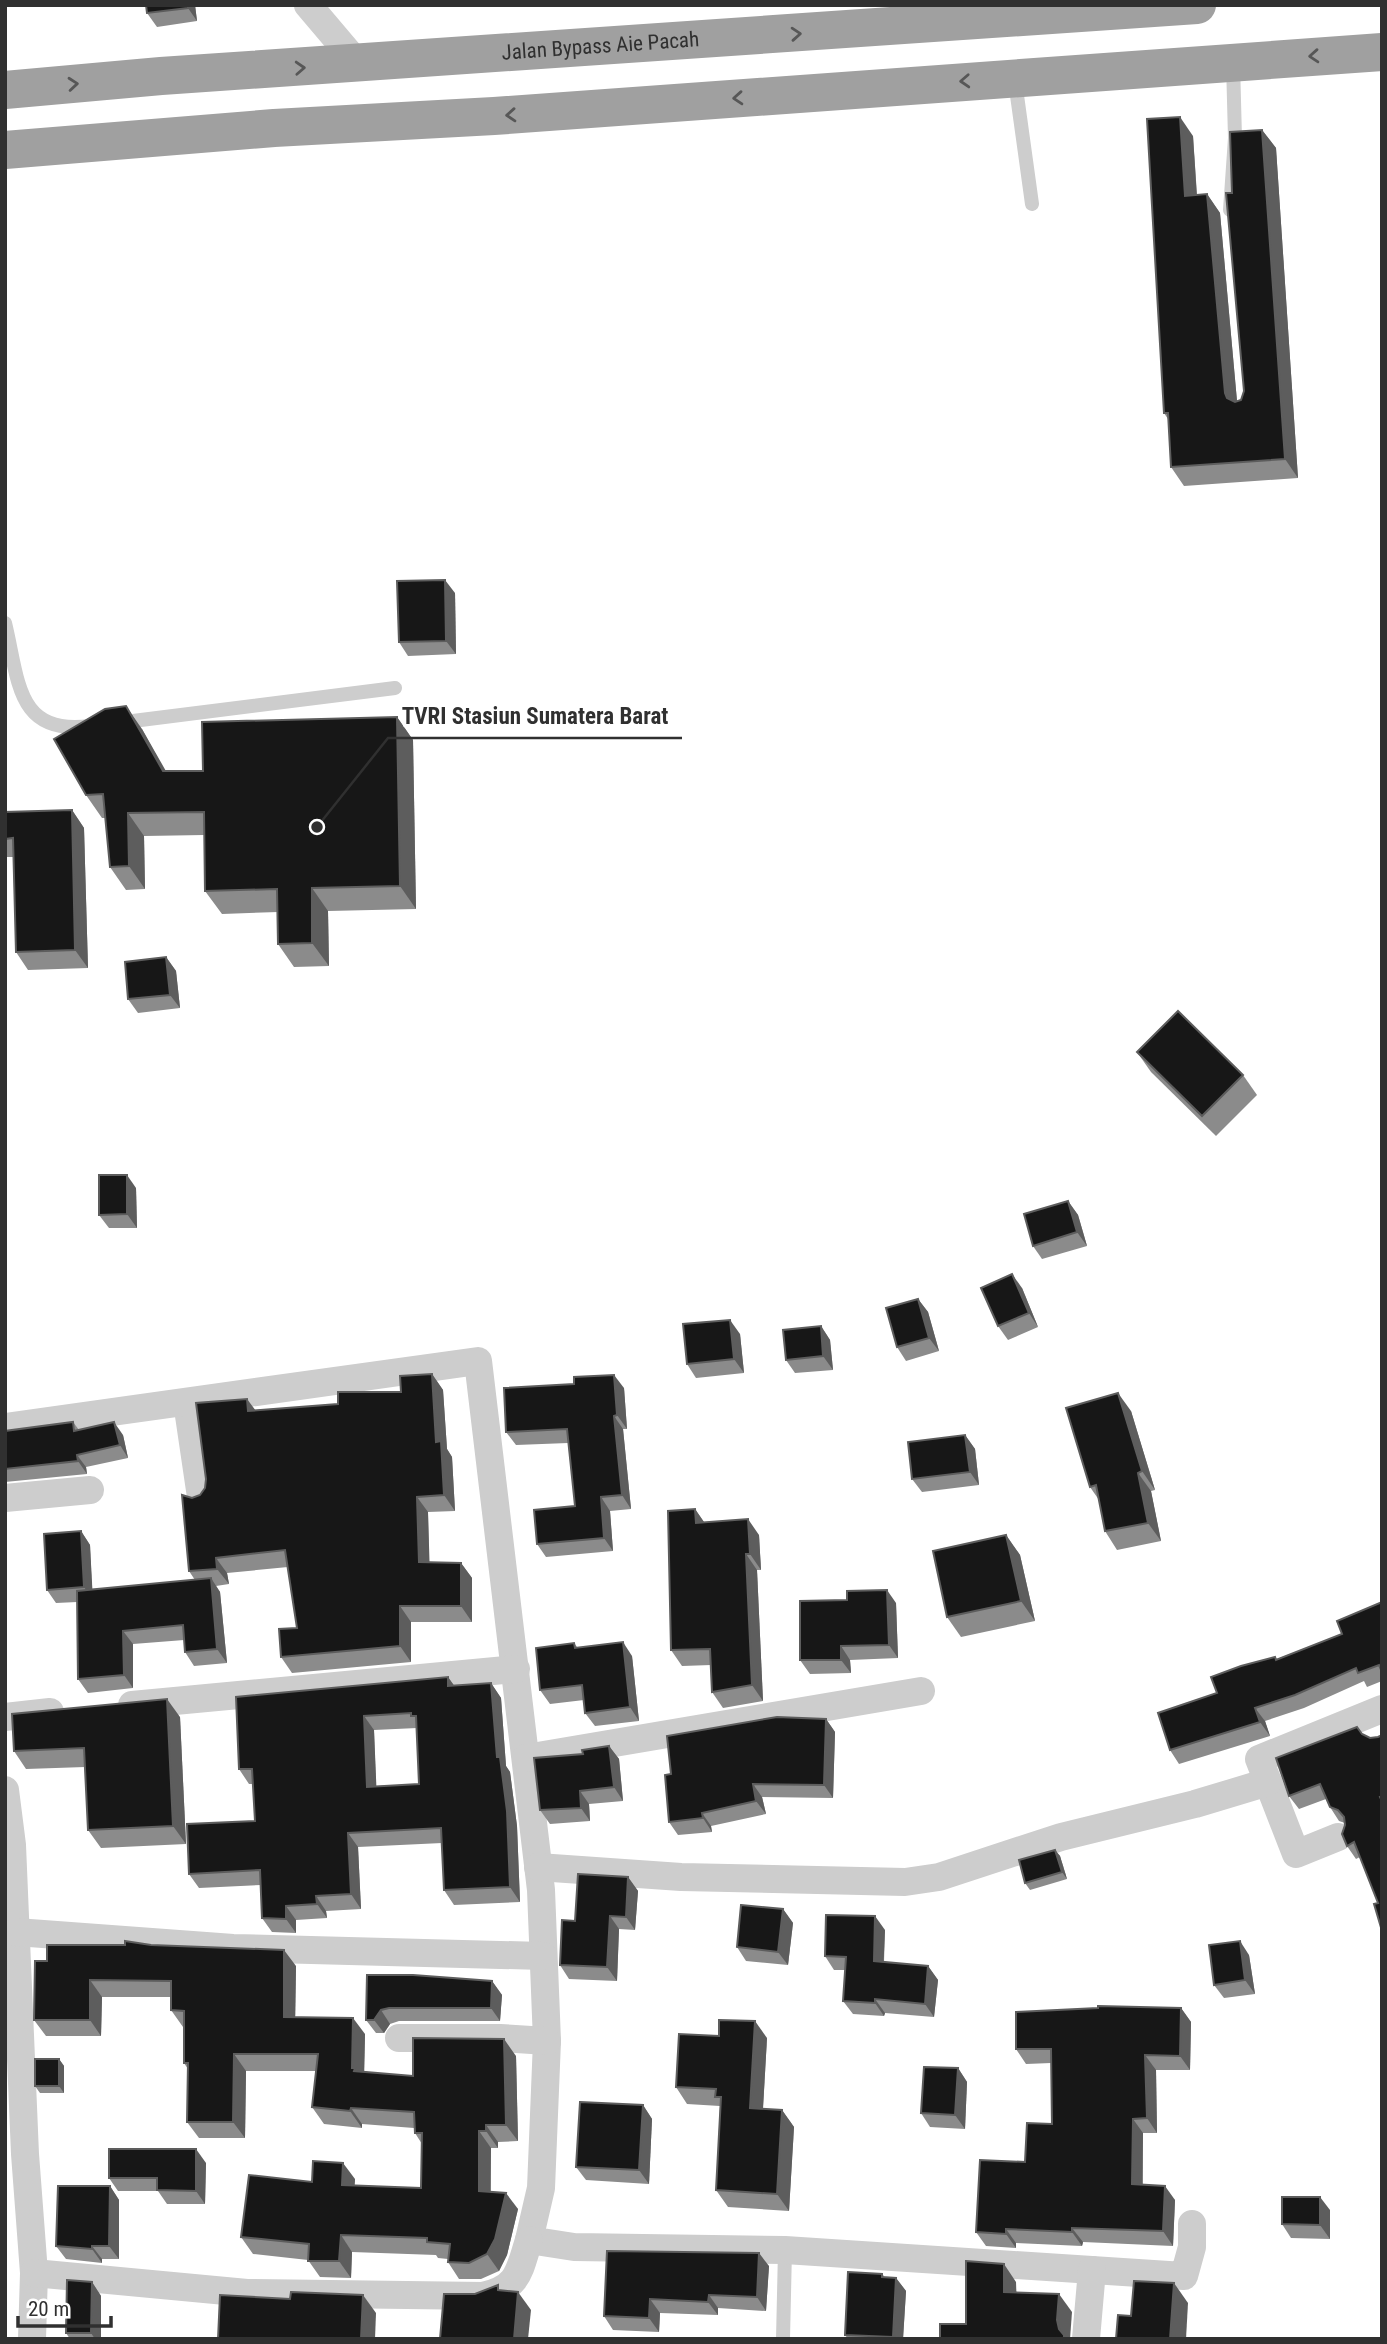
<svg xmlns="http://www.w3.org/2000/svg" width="1387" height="2344" viewBox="0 0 1387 2344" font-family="'Roboto Condensed',sans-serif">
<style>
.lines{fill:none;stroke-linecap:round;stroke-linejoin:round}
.service{stroke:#cdcdcd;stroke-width:14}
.minor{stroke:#cdcdcd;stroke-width:28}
.trunk{stroke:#a0a0a0;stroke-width:38}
.wall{fill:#8b8b8b;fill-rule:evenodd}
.shaded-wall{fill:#5d5d5d}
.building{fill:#171717;stroke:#5d5d5d;stroke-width:2;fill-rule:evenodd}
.oneway{stroke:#575757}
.labels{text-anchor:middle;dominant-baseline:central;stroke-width:7;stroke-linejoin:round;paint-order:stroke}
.street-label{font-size:21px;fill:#303030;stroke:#fff}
.leader{fill:none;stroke:#303030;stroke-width:2.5}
.callout-dot{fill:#303030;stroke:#fff;stroke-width:2.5}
.callout-label{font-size:23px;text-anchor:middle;font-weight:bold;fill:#303030;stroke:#fff;stroke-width:7;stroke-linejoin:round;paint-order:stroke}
</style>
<rect width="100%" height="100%" fill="#fff"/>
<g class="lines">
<g class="service">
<path d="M1015,81L1032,204"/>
<path d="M1230,210L1235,138L1233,63"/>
<path d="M5,623C19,680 16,736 90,726"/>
<path d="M117,723L395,688"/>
<path d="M783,2339L785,2250"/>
</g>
<g class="minor">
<path d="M308,5L358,64"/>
<path d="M187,1402L201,1497"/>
<path d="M5,1427L478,1361L541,1890L547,2041L541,2188L529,2240L574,2247L785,2250L1184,2276L1192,2247V2224"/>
<path d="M5,1498L90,1490"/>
<path d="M132,1705L516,1669"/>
<path d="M5,1717L50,1712"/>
<path d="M526,1758L921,1691"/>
<path d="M1268,1782L1296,1854L1338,1837"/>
<path d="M5,1790L12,1845L25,2154L34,2273L32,2339"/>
<path d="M538,1867L681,1877L905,1882L939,1877L1061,1837L1195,1804L1268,1782L1259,1759L1382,1709"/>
<path d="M16,1932L233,1948L543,1956"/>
<path d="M399,2038H500L547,2041"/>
<path d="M34,2273L247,2293L483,2296C519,2288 519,2271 529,2240"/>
<path d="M1086,2339L1092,2270"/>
</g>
<g class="trunk">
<path id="s1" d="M5,90L161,76L1197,5"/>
<path d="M5,150L274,128L494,116L1382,52"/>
</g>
</g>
<g class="wall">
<path d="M195,5L197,21L157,27L147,13Z"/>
<path d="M331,5H394V6L333,7Z"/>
<path d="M1262,130L1276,148L1298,478L1184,486L1171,467L1168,419L1164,413L1193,136L1197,195L1207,194L1220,213L1237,401L1241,400L1244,391L1232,193Z"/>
<path d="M455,593L456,654L408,656L399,642Z"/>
<path d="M397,717L413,740L416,909L328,911L329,966L294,967L278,944V912L222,914L205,891L204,835L144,836L145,889L126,890L110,867L106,818H102L86,795L142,729L165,771H203Z"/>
<path d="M72,810L84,828L88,968L28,970L16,952L13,857H5V812Z"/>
<path d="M166,957L176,971L180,1008L138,1013L128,999Z"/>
<path d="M1137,1052L1243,1075L1257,1095L1216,1136L1151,1072Z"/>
<path d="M136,1188L137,1228H109L99,1215Z"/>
<path d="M1068,1201L1078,1215L1087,1246L1042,1259L1033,1246Z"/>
<path d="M1022,1288L1038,1327L1008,1340L998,1326Z"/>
<path d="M918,1299L928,1312L939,1351L906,1361L897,1347Z"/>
<path d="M821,1326L830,1340L833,1370L795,1373L786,1360Z"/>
<path d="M740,1334L744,1373L696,1378L687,1364Z"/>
<path d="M432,1374L443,1390L447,1449L452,1457L455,1511L428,1512L429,1562L461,1563L472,1578V1622H411V1662L292,1673L281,1657L297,1628L288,1567L227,1573L229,1584L216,1586L220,1592L227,1663L194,1666L185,1652L184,1640L133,1644V1688L88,1693L78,1679L77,1602L56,1603L47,1590L81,1531L90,1545L92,1590L195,1580L189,1571L192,1498L200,1495L205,1488L255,1410L338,1404L401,1392Z"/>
<path d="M624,1388L627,1429H623L631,1509L610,1511L613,1551L546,1557L537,1544L575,1506L568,1443L516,1445L506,1432Z"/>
<path d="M1131,1411L1155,1490L1151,1491L1161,1541L1117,1550L1105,1531L1099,1500L1090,1487Z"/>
<path d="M73,1422L79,1430L123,1435L128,1458L86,1467L87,1474L5,1482V1431Z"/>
<path d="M965,1435L975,1449L979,1485L922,1492L912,1479Z"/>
<path d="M695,1509L704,1522L759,1535L761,1570H757L763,1701L723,1708L712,1692L711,1665L682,1666L671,1650Z"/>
<path d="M1006,1535L1020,1555L1035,1621L961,1637L947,1617Z"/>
<path d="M1382,1602V1681L1367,1687L1364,1681L1304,1708L1265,1721L1270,1736L1179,1764L1170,1750L1217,1693L1275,1657L1277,1659L1342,1634Z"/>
<path d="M896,1603L898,1658L850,1660L851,1673L810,1674L800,1660Z"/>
<path d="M574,1643L577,1647L632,1656L639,1721L595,1726L585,1713L584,1700L550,1704L540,1690Z"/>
<path d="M448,1677L454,1686L491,1683L501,1698L506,1766L510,1772L517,1826L520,1902L454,1905L444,1890L442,1843L358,1847L361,1909L326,1911L327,1918L296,1920V1933L272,1932L262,1918L261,1885L199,1888L189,1874L255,1821L253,1784H249L239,1769ZM417,1728L419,1784L376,1786L374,1730Z"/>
<path d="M180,1717L186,1844L101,1848L88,1830L85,1767L26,1769L14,1751Z"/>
<path d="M826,1719L835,1732L833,1798L762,1797L766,1814L711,1826L712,1832L678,1835L669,1822L671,1774Z"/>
<path d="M1362,1734L1370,1738L1378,1737L1382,1735V1931L1378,1903L1360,1857L1356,1859L1347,1846L1345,1823L1339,1821L1330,1807L1326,1799L1299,1809L1289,1796Z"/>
<path d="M609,1746L619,1759L623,1801L589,1804L590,1821L550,1824L540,1810L583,1754Z"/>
<path d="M1055,1850L1060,1856L1067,1879L1030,1890L1025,1883Z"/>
<path d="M628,1877L638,1891L635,1930L619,1929L617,1981L569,1979L560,1965L575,1921Z"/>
<path d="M783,1909L793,1923L788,1965L746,1961L737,1947Z"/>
<path d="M885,1930L884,1962L928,1966L938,1980L934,2017L885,2013L884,2016L853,2014L843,2001L845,1970H834L825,1956Z"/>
<path d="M1249,1955L1255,1994L1224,1998L1214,1985Z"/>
<path d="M35,1961L296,1966L295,2017L365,2034L364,2072L413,2076L516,2056L518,2141L498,2142V2148H491V2191L518,2209L507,2255L499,2271L481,2279H459L448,2262V2259L438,2258L436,2255L352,2252L351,2278L320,2277L308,2260L253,2254L241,2237L312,2182L355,2179L354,2185L421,2188L422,2144L415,2133L414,2128L362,2124V2128L324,2124L312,2107L316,2071H246L245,2138H199L187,2122L188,2069L184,2063V2027H183L171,2010V1997H102L101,2036H46L34,2020Z"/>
<path d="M367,1975L492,1981L502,1995L500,2021H399L390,2024L384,2033H376L366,2020Z"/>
<path d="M1181,2008L1191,2022L1190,2070H1156L1157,2133H1143V2185L1175,2200L1173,2246L1083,2242L1082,2246L1016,2243V2248L986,2246L976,2232L1052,2124L1051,2063L1026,2064L1016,2049Z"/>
<path d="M767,2038L763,2109L782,2110L794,2127L789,2211L728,2207L716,2190L720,2106L687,2104L676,2087Z"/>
<path d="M59,2059L64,2066V2093H40L35,2086Z"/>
<path d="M958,2068L967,2082L965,2129L930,2127L921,2113Z"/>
<path d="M643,2105L652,2119L649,2184L586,2180L576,2167Z"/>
<path d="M206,2163L205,2204H167L158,2191H118L109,2178Z"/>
<path d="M110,2186L119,2200V2259H102V2263L66,2259L56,2246Z"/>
<path d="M1330,2210V2239L1291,2238L1282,2224Z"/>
<path d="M607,2251L769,2266L766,2311L718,2308V2315L660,2313L659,2332L613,2330L604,2316Z"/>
<path d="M882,2274L885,2277L896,2278L906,2291L903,2339H848L845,2335Z"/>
<path d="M92,2282L101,2296V2339H70L66,2333Z"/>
</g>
<g class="shaded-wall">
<path d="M188,5H195L197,21L188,8Z"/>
<path d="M1180,117L1193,136L1198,214L1185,196Z"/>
<path d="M1262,130L1276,148L1298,478L1285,459Z"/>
<path d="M1207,194L1220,213L1238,412L1227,398L1225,393Z"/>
<path d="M445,580L455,593L456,654L446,641Z"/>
<path d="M126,706L142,729L179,794L163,771Z"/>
<path d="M397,717L413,740L416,909L400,886Z"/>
<path d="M72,810L84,828L88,968L75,950Z"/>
<path d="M128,813L144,836L145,889L129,866Z"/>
<path d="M312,888L328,911L329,966L312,943Z"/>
<path d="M166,957L176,971L180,1008L170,995Z"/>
<path d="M127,1175L136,1188L137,1228L127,1214Z"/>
<path d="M1068,1201L1078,1215L1087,1246L1077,1232Z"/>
<path d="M1012,1274L1022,1288L1038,1327L1029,1313Z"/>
<path d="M918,1299L928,1312L939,1351L929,1338Z"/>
<path d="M730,1320L740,1334L744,1373L734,1359Z"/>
<path d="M821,1326L830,1340L833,1370L823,1356Z"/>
<path d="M432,1374L443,1390L447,1449L452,1457L455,1511L444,1495L436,1442Z"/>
<path d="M614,1375L624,1388L627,1429L617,1415Z"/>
<path d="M1118,1393L1131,1411L1155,1490L1142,1471Z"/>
<path d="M247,1399L259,1415L248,1411Z"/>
<path d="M614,1416L623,1429L631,1509L622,1495Z"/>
<path d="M114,1422L123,1435L128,1458L120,1445Z"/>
<path d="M965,1435L975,1449L979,1485L970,1472Z"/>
<path d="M77,1455L86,1467L87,1474L78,1461Z"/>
<path d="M1138,1473L1151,1491L1161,1541L1148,1523Z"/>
<path d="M417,1497L428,1512L430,1578L419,1562Z"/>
<path d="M601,1497L610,1511L613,1551L604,1538Z"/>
<path d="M695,1509L706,1525L696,1523Z"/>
<path d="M748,1519L759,1535L761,1570L750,1554Z"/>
<path d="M81,1531L90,1545L93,1601L84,1587Z"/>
<path d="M1006,1535L1020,1555L1035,1621L1021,1601Z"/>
<path d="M746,1554L757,1570L763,1701L752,1685Z"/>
<path d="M216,1558L227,1573L229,1584L217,1569Z"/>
<path d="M461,1563L472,1578V1622L461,1606Z"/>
<path d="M211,1578L220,1592L227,1663L217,1649Z"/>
<path d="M887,1590L896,1603L898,1658L889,1645Z"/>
<path d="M400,1606L411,1622V1662L400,1646Z"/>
<path d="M123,1631L133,1644V1688L124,1675Z"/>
<path d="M623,1642L632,1656L639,1721L630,1707Z"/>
<path d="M841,1646L850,1660L851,1673L841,1660Z"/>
<path d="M448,1677L458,1691L448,1686Z"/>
<path d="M491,1683L501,1698L506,1766L510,1772L517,1826L520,1902L510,1887L497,1757Z"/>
<path d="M167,1699L180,1717L186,1844L173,1826Z"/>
<path d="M1255,1708L1265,1721L1270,1736L1260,1722Z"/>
<path d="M364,1716L374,1730L377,1801L367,1787Z"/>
<path d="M826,1719L835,1732L833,1798L824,1785Z"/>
<path d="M609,1746L619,1759L623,1801L614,1787Z"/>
<path d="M753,1784L762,1797L766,1814L756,1801Z"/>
<path d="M580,1791L589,1804L590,1821L581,1808Z"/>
<path d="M702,1813L711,1826L712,1832L703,1818Z"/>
<path d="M348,1833L358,1847L361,1909L351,1894Z"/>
<path d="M1055,1850L1060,1856L1067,1879L1062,1872Z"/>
<path d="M628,1877L638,1891L635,1930L626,1917Z"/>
<path d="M316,1896L326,1911L327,1918L317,1904Z"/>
<path d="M286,1906L296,1920V1933L286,1919Z"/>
<path d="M783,1909L793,1923L788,1965L778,1952Z"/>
<path d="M610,1916L619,1929L617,1981L607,1967Z"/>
<path d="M875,1916L885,1930L883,1975L874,1961Z"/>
<path d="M1240,1941L1249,1955L1255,1994L1245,1980Z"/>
<path d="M284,1950L296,1966L295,2034L284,2017Z"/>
<path d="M928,1966L938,1980L934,2017L925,2004Z"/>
<path d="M90,1980L102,1997L101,2036L90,2020Z"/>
<path d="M492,1981L502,1995L500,2021L491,2008Z"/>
<path d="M875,1999L885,2013L884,2016L875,2003Z"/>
<path d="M1181,2008L1191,2022L1190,2070L1180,2056Z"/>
<path d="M381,2010L390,2024L384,2033L374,2020Z"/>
<path d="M353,2018L365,2034L364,2081L352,2068Z"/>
<path d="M755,2021L767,2038L762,2125L750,2108Z"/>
<path d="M504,2039L516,2056L518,2141L506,2125Z"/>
<path d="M234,2054L246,2071L245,2138L233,2122Z"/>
<path d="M1145,2055L1156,2070L1157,2133L1147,2118Z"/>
<path d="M59,2059L64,2066V2093L59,2086Z"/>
<path d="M958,2068L967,2082L965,2129L955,2115Z"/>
<path d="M643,2105L652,2119L649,2184L639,2170Z"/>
<path d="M351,2108L362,2124V2128L350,2111Z"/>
<path d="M782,2110L794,2127L789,2211L777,2194Z"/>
<path d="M1133,2119L1143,2133L1142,2199L1132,2184Z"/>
<path d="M486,2125L498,2142V2148L486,2131Z"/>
<path d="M479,2131L491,2148L490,2207L479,2191Z"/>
<path d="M196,2149L206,2163L205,2204L196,2191Z"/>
<path d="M343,2163L355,2179L354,2201L342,2185Z"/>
<path d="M110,2186L119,2200V2259L109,2246Z"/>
<path d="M1165,2186L1175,2200L1173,2246L1163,2231Z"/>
<path d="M506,2193L518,2209L507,2255L499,2271L487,2254Z"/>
<path d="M1320,2197L1330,2210V2239L1320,2225Z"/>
<path d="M1072,2228L1083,2242L1082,2246L1072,2232Z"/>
<path d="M1006,2229L1016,2243V2248L1006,2234Z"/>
<path d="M341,2235L352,2252L351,2278L339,2261Z"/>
<path d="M92,2246L102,2259V2263L92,2249Z"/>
<path d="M759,2253L769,2266L766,2311L757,2297Z"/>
<path d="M1004,2264L1016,2282L1017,2310L1004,2292Z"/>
<path d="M896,2278L906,2291L903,2339H894L893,2337Z"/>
<path d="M92,2282L101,2296V2339H95L91,2333Z"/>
<path d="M1174,2283L1188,2303L1186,2339H1170Z"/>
<path d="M518,2292L531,2310L528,2339H514Z"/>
<path d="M1059,2294L1072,2312L1070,2339H1064L1059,2329L1057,2320Z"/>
<path d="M363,2295L376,2313L375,2339H361Z"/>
<path d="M709,2295L718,2308V2315L708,2302Z"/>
<path d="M650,2299L660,2313L659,2332L649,2318Z"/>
</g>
<g class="building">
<path d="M146,5H188V8L147,13Z"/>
<path d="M1180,117L1185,196L1207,194L1225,393L1227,398L1235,402L1241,400L1244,391L1226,193H1232L1230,132L1262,130L1285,459L1171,467L1168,413H1164L1147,119Z"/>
<path d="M445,580L446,641L399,642L397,581Z"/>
<path d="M126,706L163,771H203L202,722L397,717L400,886L312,888V943L278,944L277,889L205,891L204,812L128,813L129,866L110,867L103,794L86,795L54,739L105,709Z"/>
<path d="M72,810L75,950L16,952L13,838L5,839V812Z"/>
<path d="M166,957L170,995L128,999L125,962Z"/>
<path d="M1178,1011L1243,1075L1202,1116L1137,1052Z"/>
<path d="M99,1175H127V1214L99,1215Z"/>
<path d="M1068,1201L1077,1232L1033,1246L1024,1214Z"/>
<path d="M1012,1274L1029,1313L998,1326L981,1288Z"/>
<path d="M918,1299L929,1338L897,1347L886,1308Z"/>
<path d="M730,1320L734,1359L687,1364L683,1324Z"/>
<path d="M821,1326L823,1356L786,1360L783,1330Z"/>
<path d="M432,1374L436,1442L441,1441L444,1495L417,1497L419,1562L461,1563V1606H400V1646L281,1657L279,1629L297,1628L285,1550L216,1558L217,1569L189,1571L182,1495L192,1498L200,1495L205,1488L206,1479L196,1403L247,1399L248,1411L338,1404V1392H401L400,1376Z"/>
<path d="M614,1375L617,1415L614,1416L622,1495L601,1497L604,1538L537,1544L534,1510L575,1506L567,1429L506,1432L504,1388L574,1384V1377Z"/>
<path d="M1118,1393L1142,1471L1138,1473L1148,1523L1105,1531L1096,1485L1090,1487L1066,1408Z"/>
<path d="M73,1422L74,1431L114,1422L120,1445L77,1455L78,1461L5,1469V1431Z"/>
<path d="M965,1435L970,1472L912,1479L908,1442Z"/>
<path d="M695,1509L696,1523L748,1519L750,1554H746L752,1685L712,1692L710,1649L671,1650L668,1511Z"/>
<path d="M81,1531L84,1587L47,1590L44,1534Z"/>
<path d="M1006,1535L1021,1601L947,1617L933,1551Z"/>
<path d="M211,1578L217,1649L185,1652L183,1625L123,1631L124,1675L78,1679L77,1591Z"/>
<path d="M887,1590L889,1645L841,1646V1660H800V1601L847,1600V1591Z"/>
<path d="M1382,1602V1672L1379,1665L1358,1673L1356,1668L1295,1695L1255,1708L1260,1722L1170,1750L1158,1713L1217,1693L1211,1677L1241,1666L1275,1657L1276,1660L1342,1634L1337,1621Z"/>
<path d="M623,1642L630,1707L585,1713L582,1685L540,1690L536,1648L574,1643L575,1648Z"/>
<path d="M448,1677V1686L491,1683L497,1757H500L507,1811L510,1887L444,1890L441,1828L348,1833L351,1894L316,1896L317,1904L286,1906V1919L262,1918L260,1870L189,1874L187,1824L255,1821L252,1769H239L236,1697ZM411,1713V1716H416L419,1784L367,1787L364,1716Z"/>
<path d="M167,1699L173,1826L88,1830L84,1748L14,1751L12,1714Z"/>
<path d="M777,1717L826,1719L824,1785L753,1784L756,1801L702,1813L703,1818L669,1822L665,1775L671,1774L667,1736Z"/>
<path d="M1357,1727L1362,1734L1370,1738L1378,1737L1382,1735V1796L1380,1797L1382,1801V1931L1374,1904L1378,1903L1354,1842L1347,1846L1342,1834L1345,1825L1344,1817L1338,1810L1330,1807L1320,1784L1289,1796L1276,1758Z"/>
<path d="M609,1746L614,1787L580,1791L581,1808L540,1810L534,1758L583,1754L582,1750Z"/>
<path d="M1055,1850L1062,1872L1025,1883L1019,1860Z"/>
<path d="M578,1874L628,1877L626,1917L610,1916L607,1967L560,1965L562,1920L575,1921Z"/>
<path d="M741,1905L783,1909L778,1952L737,1947Z"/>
<path d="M826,1915L875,1916L874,1961L928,1966L925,2004L875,1999V2003L843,2001L846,1957L825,1956Z"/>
<path d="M125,1941L151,1945L284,1950V2017L353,2018L352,2068H355L354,2071L413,2076V2038L504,2039L506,2125H486V2131H479V2191L506,2193L495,2239L487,2254L469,2263L448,2262L450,2244L427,2242V2238L341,2235L339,2261H308L309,2244L241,2237L249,2175L312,2182L313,2161L343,2163L342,2185L421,2188L422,2133H415L414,2112L351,2108L350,2111L312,2107L318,2054H234L233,2122H187L188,2063H184V2011L171,2010V1981L90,1980V2020H34L35,1961H47V1945H125Z"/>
<path d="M1240,1941L1245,1980L1214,1985L1209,1945Z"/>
<path d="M367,1975H413L492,1981L491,2008H389L381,2010L374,2020H366Z"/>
<path d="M1098,2006L1181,2008L1180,2056L1145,2055L1147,2118L1133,2119L1132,2184L1165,2186L1163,2231L1072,2228V2232L1006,2229V2234L976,2232L980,2160L1025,2162L1027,2123L1052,2124L1051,2049H1016V2012L1098,2008Z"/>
<path d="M719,2020L755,2021L750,2108L782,2110L777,2194L716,2190L721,2097H715L716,2089L676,2087L679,2034L719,2036Z"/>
<rect x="35" y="2059" width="24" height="27"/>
<path d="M924,2067L958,2068L955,2115L921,2113Z"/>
<path d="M580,2102L643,2105L639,2170L576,2167Z"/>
<path d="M109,2149H196V2191L157,2190V2178H109Z"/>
<path d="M58,2186H110L109,2246H92V2249L56,2246Z"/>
<path d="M1282,2197H1320V2225L1282,2224Z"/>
<path d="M607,2251L759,2253L757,2297L709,2295L708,2302L650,2299L649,2318L604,2316Z"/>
<path d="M966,2261L1004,2264V2292L1059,2294L1057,2320L1059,2329L1064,2335V2339H940V2324H966Z"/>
<path d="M848,2272L882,2274V2277L896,2278L893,2337L845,2335Z"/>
<path d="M67,2280L92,2282L91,2333H66Z"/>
<path d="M1134,2281L1174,2283L1170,2339H1116L1118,2315L1131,2316Z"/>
<path d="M498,2285V2290L518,2292L514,2339H440L444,2294H475Z"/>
<path d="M291,2292L363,2295L361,2339H218L220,2295L290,2299Z"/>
</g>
<defs><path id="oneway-chevron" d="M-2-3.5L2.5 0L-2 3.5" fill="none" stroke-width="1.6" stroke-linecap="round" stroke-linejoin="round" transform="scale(1.75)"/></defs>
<g class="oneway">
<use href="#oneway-chevron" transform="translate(796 34) rotate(-4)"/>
<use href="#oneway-chevron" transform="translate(1314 56) rotate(176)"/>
<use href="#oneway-chevron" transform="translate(300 68) rotate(-3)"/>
<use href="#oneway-chevron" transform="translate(965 81) rotate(177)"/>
<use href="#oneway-chevron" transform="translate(73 84) rotate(-5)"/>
<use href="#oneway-chevron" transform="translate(738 98) rotate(176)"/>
<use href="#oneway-chevron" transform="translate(511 115) rotate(176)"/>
</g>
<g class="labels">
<g class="street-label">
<text stroke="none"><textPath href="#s1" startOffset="597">Jalan Bypass Aie Pacah</textPath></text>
</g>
</g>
<path class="leader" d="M317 827L388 738H682"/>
<circle class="callout-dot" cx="317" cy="827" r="7"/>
<g class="callout-label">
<text x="535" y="724">TVRI Stasiun Sumatera Barat</text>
</g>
<rect width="1387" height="2344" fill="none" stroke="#303030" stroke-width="14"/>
<path d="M18 2316v10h93v-10" fill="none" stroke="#303030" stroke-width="3.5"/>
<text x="28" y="2316" font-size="21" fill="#303030" stroke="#ffffff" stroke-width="5" paint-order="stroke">20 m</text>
</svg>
